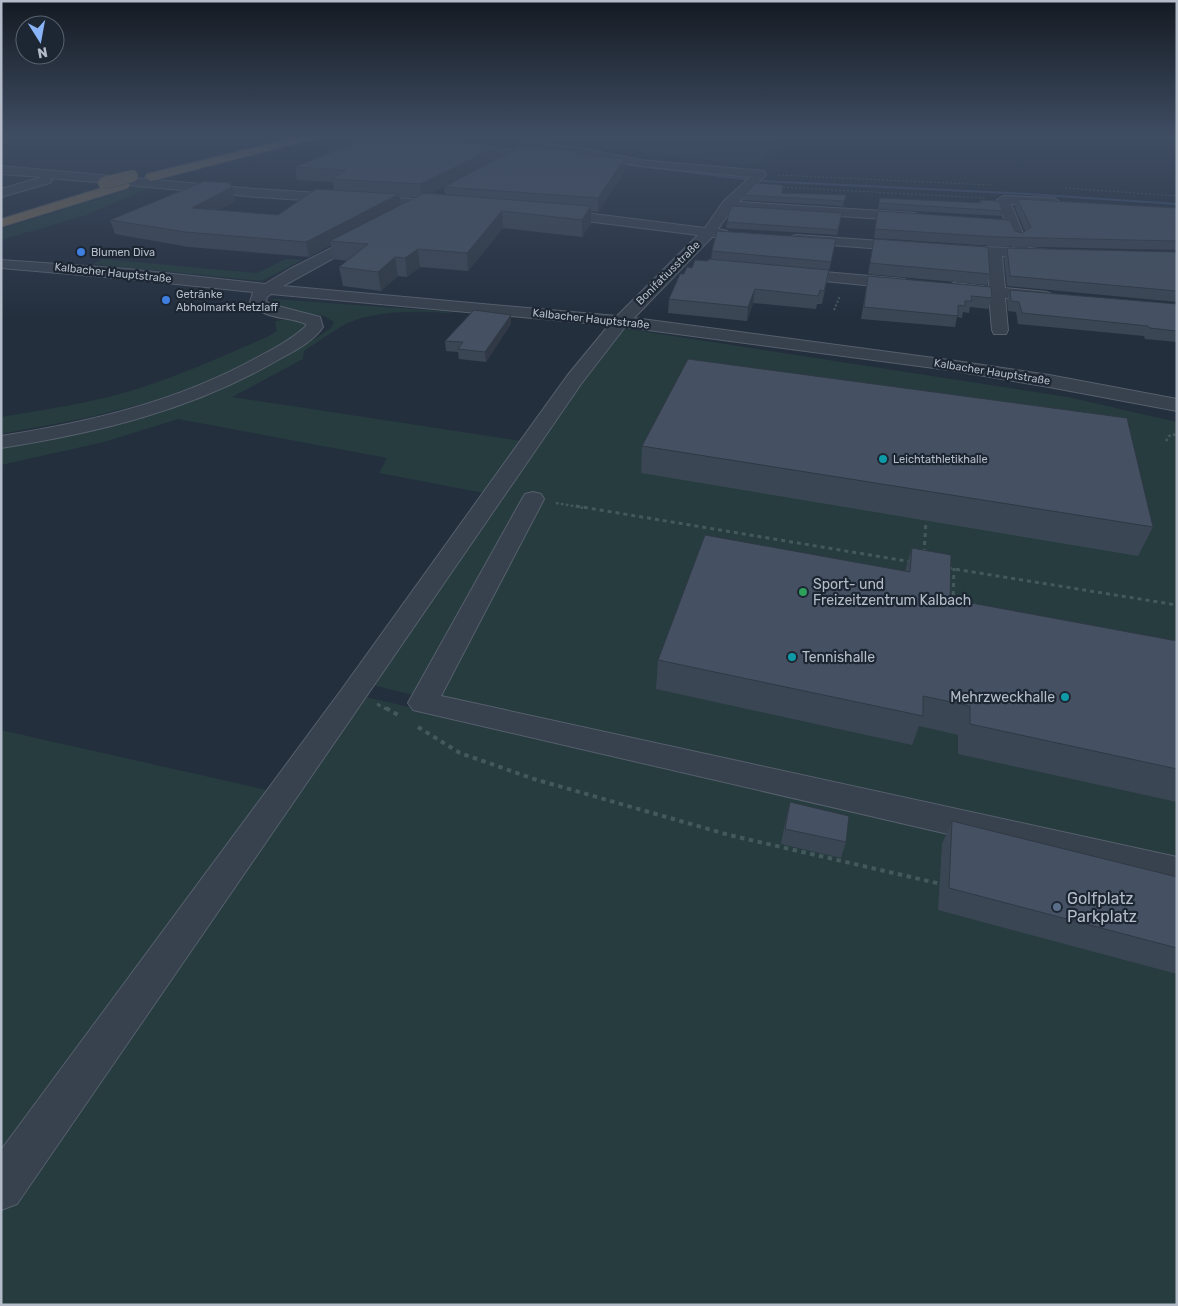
<svg xmlns="http://www.w3.org/2000/svg" width="1178" height="1306" viewBox="0 0 1178 1306" font-family="Rubik,sans-serif">
<style>
.green{fill:#263c3f}
.lines{fill:none;stroke-linecap:round;stroke-linejoin:round}
.stream{fill:#394c67;fill-rule:evenodd}
.minor-casing{stroke:#565f6c;stroke-width:2}
.highway-casing{stroke:#434c59;stroke-width:2}
.path-far4{stroke:#44595c;stroke-width:1;stroke-dasharray:2 2;stroke-linecap:butt}
.path-far3{stroke:#44595c;stroke-width:2;stroke-dasharray:2 2;stroke-linecap:butt}
.path-far2{stroke:#44595c;stroke-width:2.5;stroke-dasharray:2.5 2.5;stroke-linecap:butt}
.path-far1{stroke:#44595c;stroke-width:3;stroke-dasharray:4 4;stroke-linecap:butt}
.path{stroke:#44595c;stroke-width:4;stroke-dasharray:4.5 4.5;stroke-linecap:butt}
.minor{fill:#38414e;fill-rule:evenodd}
.highway{fill:#746855;fill-rule:evenodd}
.tram{stroke:#5a6575;stroke-width:1}
.highway-bridge-casing{stroke:#434c59;stroke-width:13;stroke-linecap:butt}
.highway-bridge{stroke:#746855;stroke-width:12}
.wall{fill:#3b4654;fill-rule:evenodd}
.shaded-wall{fill:#303945}
.building{fill:#455162;stroke:#303945}
.shop-dot{fill:#3f7fe0;stroke:#1d2633;stroke-width:2}
.culture-dot{fill:#0f9aa8;stroke:#1d2633;stroke-width:2}
.leisure-dot{fill:#2e9e5b;stroke:#1d2633;stroke-width:2}
.service-dot{fill:#5c6f8a;stroke:#1d2633;stroke-width:2}
.labels{text-anchor:middle;dominant-baseline:central;stroke-width:4.5;stroke-linejoin:round;paint-order:stroke}
.far-poi-label{font-size:11px;fill:#b4bcc9;stroke:#1d2633;text-anchor:start}
.far-street-label{font-size:11px;fill:#b4bcc9;stroke:#1d2633}
.poi-label{font-size:14px;fill:#b4bcc9;stroke:#1d2633;text-anchor:start}
.near-poi-label{font-size:16px;fill:#b4bcc9;stroke:#1d2633;text-anchor:start}
</style>
<rect width="100%" height="100%" fill="#242f3e"/>
<g class="green">
<path d="M486,135H782L759,166Z"/>
<path d="M151,185H156L84,216L1,240V229L137,187Z"/>
<path d="M102,259L257,273L286,259L302,260L262,281L93,264Z"/>
<path d="M273,299L453,312L448,313C417,311 383,310 353,321C339,326 318,342 304,351L303,359L232,397L521,441L484,493L379,473L387,458L178,419L104,442L1,465V445L230,384L276,362L318,337L331,328L334,322L324,316L274,309L271,304Z"/>
<path d="M291,319L304,320L310,328L270,353L205,383L150,402L86,418L1,434V417C49,409 97,402 143,387C186,373 226,355 267,337L277,331L275,321Z"/>
<path d="M621,328L1068,397L1177,422V886L365,683Z"/>
<path d="M344,692L735,782L1177,889V1305H1V730L271,791Z"/>
</g>
<g class="lines">
<g class="stream">
<path d="M398,135H404L474,144L472,145Z"/>
<path d="M486,145L524,150L526,151L524,152L487,147Z"/>
<path d="M613,162L760,180L1028,193L1177,203V205L1028,195L760,182L614,164Z"/>
</g>
<defs>
<g id="minor">
<path d="M525,142L586,149L640,160L764,171L766,174L764,177L739,202L915,213L922,217L915,221L732,209L718,229L727,231L729,234L727,237H712L634,318L949,360L1049,375L1177,399V411L1049,387L949,370L625,327L581,384L17,1204L1,1210V1150L342,689L567,376L609,325L271,294L267,297L266,301L270,304L320,317L323,327C313,342 294,351 278,360C192,410 98,433 1,448V436C91,422 179,401 258,357C275,348 292,339 306,326V324C288,316 263,320 250,302L253,292L128,279L1,268V260L128,269L265,284L290,269L365,231L370,232L372,235L370,238L283,286L617,316L698,235L554,217L549,216L547,213L549,210L554,209L705,228L723,202L750,177L640,166L586,155L521,147L520,145L521,143Z"/>
<path d="M462,145L518,152L524,155L496,169L492,168L490,166L506,157L458,150L456,148L458,146Z"/>
<path d="M1,166L257,189L443,201L449,205L443,209L257,197L51,178L52,180L50,183L1,197V189L42,177L1,174Z"/>
<path d="M1003,196L1054,198L1060,202L1054,206L1011,204L1029,248L1049,250L1051,253L1049,256L1044,257L1002,256L1005,288L1046,292L1052,294L1054,297L1052,300L1046,302L1005,298L1008,330L1006,334H994L992,330L989,296L954,293L948,291L946,288L948,285L954,283L989,287L987,255L952,254L947,253L945,250L947,247L952,246L1015,248L997,200Z"/>
<path d="M797,235L909,243L914,244L916,247L914,250L909,251L792,242L790,239L792,236Z"/>
<path d="M790,269L904,279L909,281L912,284L909,287L904,289L785,277L782,274L785,271Z"/>
<path d="M533,492L541,494L544,499L441,696L1177,857V887L413,710L408,703L522,499L525,494Z"/>
</g>
<g id="highway">
<path d="M306,135H322L321,137L151,181L145,177L147,174Z"/>
<path d="M124,181L128,182L130,185L128,188L1,227V219Z"/>
</g>
</defs>
<use href="#minor" class="minor-casing"/>
<use href="#highway" class="highway-casing"/>
<g class="path-far4">
<path d="M441,135H448"/>
<path d="M1162,135L1177,136"/>
<path d="M770,159L787,135"/>
<path d="M778,175L991,185"/>
<path d="M779,187L985,198"/>
<path d="M1065,188L1177,196"/>
</g>
<path class="path-far3" d="M834,310L840,296"/>
<g class="path-far2">
<path d="M1166,441L1169,436L1177,434"/>
<path d="M556,503L584,508"/>
</g>
<g class="path-far1">
<path d="M576,506L912,562"/>
<path d="M924,553L926,521"/>
<path d="M948,568L1177,605"/>
<path d="M953,603L954,568"/>
<path d="M377,704L388,710"/>
</g>
<g class="path">
<path d="M386,708L398,715"/>
<path d="M418,727L460,753L534,779L729,835L941,884"/>
</g>
<use href="#minor" class="minor"/>
<use href="#highway" class="highway"/>
<path class="tram" d="M1,137L10,135"/>
<defs>
<path id="highway-bridge" d="M104,183L132,176"/>
</defs>
<use href="#highway-bridge" class="highway-bridge-casing"/>
<use href="#highway-bridge" class="highway-bridge"/>
</g>
<g class="wall">
<path d="M408,135L409,139L500,157L580,151V155L625,158V171L598,212L591,211V223L582,237L503,228L468,271L420,267L407,277L398,276L381,291L343,286L339,267L348,261L333,259L331,245L309,257L189,247L115,234L110,220L235,201L219,210L278,215L334,190L333,182L297,180L295,167ZM462,177L444,187L445,195L430,194ZM400,197L416,198L401,205Z"/>
<path d="M782,193L846,195L843,206L743,200L744,195Z"/>
<path d="M880,198L979,203L980,200L1003,211L1001,216L878,209Z"/>
<path d="M1017,199L1177,208V250L994,246L874,238L878,211L1015,231L1022,233L1025,231L1015,208Z"/>
<path d="M729,212L842,213L837,235L726,228Z"/>
<path d="M836,239L822,304H817L816,309L753,303L747,321L668,313L669,299L684,274L692,268L711,260L712,251Z"/>
<path d="M874,239L990,274L987,285L868,274Z"/>
<path d="M1007,248L1177,252V302L1007,286L1004,258Z"/>
<path d="M868,276L992,298L988,309L970,307L969,313L963,312L962,318L957,317L955,327L861,319Z"/>
<path d="M1010,290L1177,304V342L1145,339L1144,336L1018,324L1016,312L1008,311L1007,300Z"/>
<path d="M511,315V324L486,362L459,359L458,352L446,351L445,341Z"/>
<path d="M642,446L1153,527L1138,556L641,473Z"/>
<path d="M912,548L950,599L1177,641V802L958,754V735L919,726L912,745L656,689L658,660L905,571Z"/>
<path d="M790,802L846,842L841,858L781,844L786,818Z"/>
<path d="M952,821L1177,877V974L938,910L942,844Z"/>
</g>
<g class="shaded-wall">
<path d="M499,146L500,158L422,198L420,184Z"/>
<path d="M625,158V171L598,212V198Z"/>
<path d="M232,187L235,201L196,222L192,208Z"/>
<path d="M399,194L401,208L330,241L331,245L309,257L306,242Z"/>
<path d="M591,206V223L582,237V220Z"/>
<path d="M502,211L503,228L468,271L467,253Z"/>
<path d="M418,249L420,267L407,277L405,258Z"/>
<path d="M395,257L398,276L381,291L378,272Z"/>
<path d="M755,289L753,303L747,321L748,307Z"/>
<path d="M511,315V324L486,362L485,352Z"/>
</g>
<g class="building">
<path d="M373,135H408V139L499,146L420,184L332,179L346,170L295,167Z"/>
<path d="M521,146L580,151L577,155L625,158L598,198L444,187Z"/>
<path d="M205,181L230,183L232,187L192,208L278,215L316,189L399,194L306,242L185,232L110,220Z"/>
<path d="M756,183L783,185L782,193L846,195L844,201L744,195Z"/>
<path d="M424,193L591,206L582,220L502,211L467,253L418,249L405,258L395,257L378,272L339,267L368,244L330,241Z"/>
<path d="M880,198L982,203L980,200L999,201L1003,211L879,203Z"/>
<path d="M1017,199L1177,208V241L997,237L875,229L878,211L1010,220L1015,231L1022,233L1031,227Z"/>
<path d="M733,206L842,213L838,230L727,222L729,212Z"/>
<path d="M717,231L836,239L831,262L712,251Z"/>
<path d="M874,239L988,247L990,274L870,263Z"/>
<path d="M1007,248L1177,252V291L1010,276Z"/>
<path d="M708,259L829,270L824,291L820,290L818,296L755,289L748,307L669,299L680,274H684L687,267L692,268L695,260L708,261Z"/>
<path d="M868,276L991,287L992,298L971,296L972,301H965V306L958,305V316L864,307Z"/>
<path d="M1010,290L1177,304V331L1150,328L1148,326L1022,313L1019,302L1011,301Z"/>
<path d="M474,310L511,315L485,352L458,349L463,342L445,341Z"/>
<path d="M688,359L1127,418L1153,527L642,446Z"/>
<path d="M705,535L910,572L912,548L951,555L950,599L1177,641V769L970,724V706L923,696V716L658,660Z"/>
<path d="M790,802L849,816L846,842L785,829Z"/>
<path d="M952,821L1177,877V948L949,888Z"/>
</g>
<linearGradient id="sky" x2="0" y2="1"><stop stop-color="#141a22"/><stop offset="0.43" stop-color="#3f4d63"/><stop offset="1" stop-color="#3f4d63" stop-opacity="0"/></linearGradient>
<rect width="1178" height="317" fill="url(#sky)"/>
<g class="shop-dot">
<circle cx="81" cy="252" r="5"/>
<circle cx="166" cy="300" r="5"/>
</g>
<g class="culture-dot">
<circle cx="883" cy="459" r="5"/>
<circle cx="792" cy="657" r="5"/>
<circle cx="1065" cy="697" r="5"/>
</g>
<circle class="leisure-dot" cx="803" cy="592" r="5"/>
<circle class="service-dot" cx="1057" cy="907" r="5"/>
<g class="labels">
<g class="far-poi-label">
<text x="91" y="252">Blumen Diva</text>
<text x="176" y="294">Getränke<tspan x="176" dy="13">Abholmarkt Retzlaff</tspan></text>
<text x="893" y="459">Leichtathletikhalle</text>
</g>
<g class="far-street-label">
<text transform="translate(113 273) rotate(6)">Kalbacher Hauptstraße</text>
<text transform="translate(668 273) rotate(-45)">Bonifatiusstraße</text>
<text transform="translate(591 319) rotate(6)">Kalbacher Hauptstraße</text>
<text transform="translate(992 372) rotate(9)">Kalbacher Hauptstraße</text>
</g>
<g class="poi-label">
<text x="813" y="584">Sport- und<tspan x="813" dy="16">Freizeitzentrum Kalbach</tspan></text>
<text x="802" y="657">Tennishalle</text>
<text x="1055" y="697" text-anchor="end">Mehrzweckhalle</text>
</g>
<g class="near-poi-label">
<text x="1067" y="898">Golfplatz<tspan x="1067" dy="18">Parkplatz</tspan></text>
</g>
</g>
<rect width="1178" height="1306" fill="none" stroke="#b4bcc9" stroke-width="5"/>
<g transform="translate(40 40) rotate(169)"><circle r="24" fill="#1d2633" stroke="#59626f"/>
<path d="M0-4L9 19L0 12L-9 19Z" fill="#8ab4f8"/>
<text y="-8" font-size="14" font-weight="bold" text-anchor="middle" fill="#b4bcc9">N</text>
</g>
</svg>
